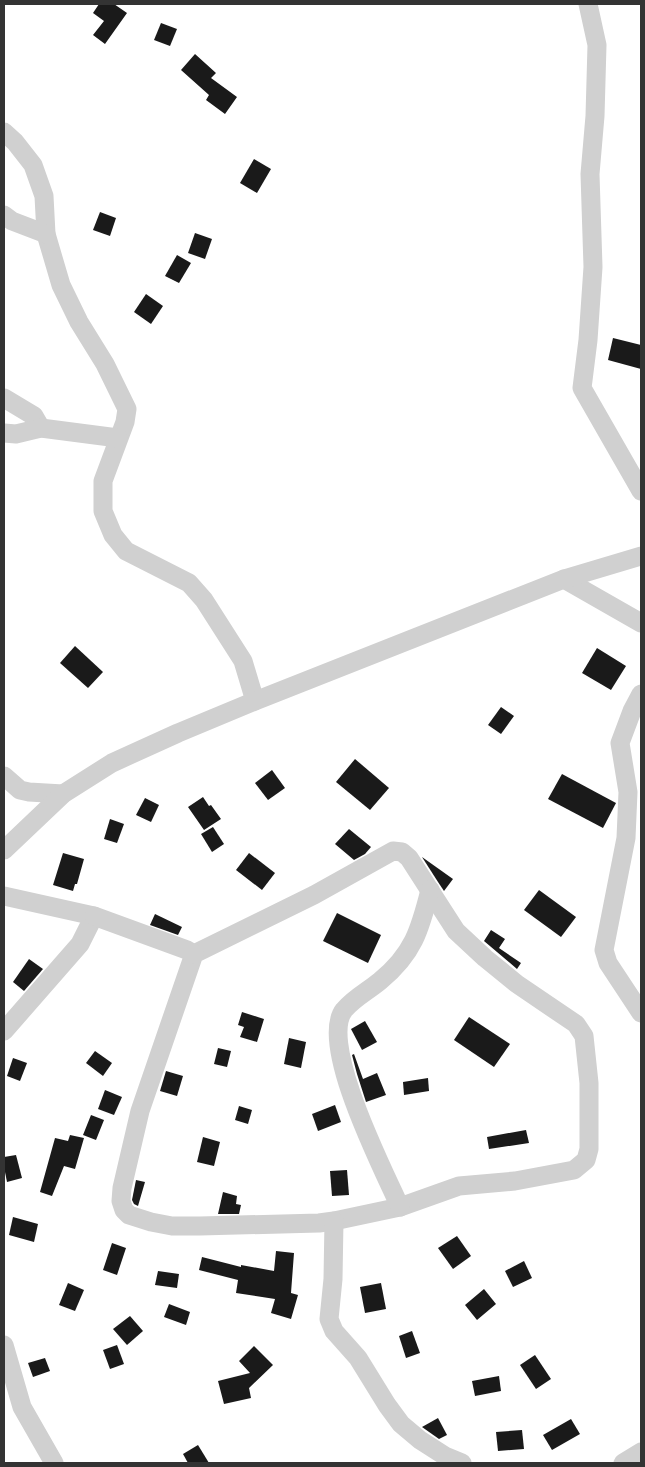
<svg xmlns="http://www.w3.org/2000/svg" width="645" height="1467" viewBox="0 0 645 1467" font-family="Overpass,sans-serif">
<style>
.building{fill:#1a1a1a}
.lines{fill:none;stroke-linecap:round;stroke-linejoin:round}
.minor{stroke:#d0d0d0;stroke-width:19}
</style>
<rect width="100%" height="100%" fill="#fff"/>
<g class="building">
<path d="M99,4H114L127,13L105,44L93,35L104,21L93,13Z"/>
<path d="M161,23L177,29L170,46L154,40Z"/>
<path d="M195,54L216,73L211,78L237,97L225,114L206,100L209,95L181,70Z"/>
<path d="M254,159L271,169L257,193L240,183Z"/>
<path d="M100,212L116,218L110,236L93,230Z"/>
<path d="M195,233L212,239L205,259L188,253Z"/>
<path d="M177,255L191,263L179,283L165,276Z"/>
<path d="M146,294L163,306L151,324L134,312Z"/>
<path d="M613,338L641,345V369L608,360Z"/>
<path d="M75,646L103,672L88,688L60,663Z"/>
<path d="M597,648L626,666L611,690L582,673Z"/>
<path d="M501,707L514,716L501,734L488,725Z"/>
<path d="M355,759L389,788L370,810L336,782Z"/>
<path d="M272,770L285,788L268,800L255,783Z"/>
<path d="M562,774L616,803L603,828L548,799Z"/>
<path d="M203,797L209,806L211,805L221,819L204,830L188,807Z"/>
<path d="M145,798L159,805L151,822L136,815Z"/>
<path d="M110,819L124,824L117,843L104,839Z"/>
<path d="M213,827L224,844L212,852L201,834Z"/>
<path d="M349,829L371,847L365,854L354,860L335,844Z"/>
<path d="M63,853L84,859L77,884H75L73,891L53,885Z"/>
<path d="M249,853L275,873L262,890L236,870Z"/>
<path d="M422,857L453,879L444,891L438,882Z"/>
<path d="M539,890L576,917L561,937L524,910Z"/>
<path d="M337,913L381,935L368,963L323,941Z"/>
<path d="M155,914L182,927L178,935L150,925Z"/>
<path d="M491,930L505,939L499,948L521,963L517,969L484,941Z"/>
<path d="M29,959L43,969L24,991L13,982Z"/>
<path d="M242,1012L264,1019L257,1042L240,1037L244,1027L238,1025Z"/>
<path d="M469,1017L510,1044L494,1067L454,1040Z"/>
<path d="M365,1021L377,1042L362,1050L351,1029Z"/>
<path d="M289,1038L306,1042L301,1068L284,1064Z"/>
<path d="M218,1048L231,1051L227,1067L214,1064Z"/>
<path d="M95,1051L112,1063L103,1076L86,1063Z"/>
<path d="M354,1054L363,1079L377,1073L386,1095L366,1102L357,1074L352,1055Z"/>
<path d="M13,1058L27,1063L20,1081L7,1076Z"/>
<path d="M166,1071L183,1076L177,1096L160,1091Z"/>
<path d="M428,1078L429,1091L404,1095L403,1082Z"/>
<path d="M105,1090L122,1097L114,1115L98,1109Z"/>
<path d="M335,1105L341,1122L318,1131L312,1114Z"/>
<path d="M239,1106L252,1110L248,1124L235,1120Z"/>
<path d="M91,1115L104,1120L96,1140L83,1135Z"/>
<path d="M526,1130L529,1143L489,1149L487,1137Z"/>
<path d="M70,1135L84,1138L75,1169L64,1166L52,1196L40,1192L55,1138L68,1141Z"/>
<path d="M203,1137L220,1142L214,1166L197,1162Z"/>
<path d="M16,1155L22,1178L7,1182L4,1167V1157Z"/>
<path d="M347,1170L349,1195L332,1196L330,1171Z"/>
<path d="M136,1180L145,1182L138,1206L134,1204L132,1200Z"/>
<path d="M223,1192L237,1196L236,1204L241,1205L239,1214H218Z"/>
<path d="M13,1217L38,1224L34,1242L9,1235Z"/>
<path d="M457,1236L471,1256L453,1269L438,1248Z"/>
<path d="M112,1243L126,1248L117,1275L103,1270Z"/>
<path d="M276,1251L294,1253L291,1293L298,1295L291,1319L271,1313L275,1299L236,1293L238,1280L199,1270L202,1257L241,1267V1265L274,1271Z"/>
<path d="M524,1261L532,1278L513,1287L505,1271Z"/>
<path d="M158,1271L179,1274L177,1288L155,1285Z"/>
<path d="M68,1283L84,1290L75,1311L59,1305Z"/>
<path d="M381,1283L386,1309L365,1313L360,1287Z"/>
<path d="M484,1289L496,1304L477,1320L465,1305Z"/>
<path d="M169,1304L190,1312L186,1325L164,1317Z"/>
<path d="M130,1316L143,1331L127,1345L113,1329Z"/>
<path d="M412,1331L420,1353L406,1358L399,1336Z"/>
<path d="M117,1345L124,1364L110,1369L103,1350Z"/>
<path d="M254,1346L273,1365L249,1388L251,1398L224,1404L218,1381L250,1373L239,1361Z"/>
<path d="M535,1355L551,1379L536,1389L520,1365Z"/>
<path d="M45,1358L50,1371L33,1377L28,1363Z"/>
<path d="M499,1376L501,1391L475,1396L472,1381Z"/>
<path d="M438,1418L447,1435L439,1439L422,1427Z"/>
<path d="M571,1419L580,1434L552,1450L543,1435Z"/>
<path d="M522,1430L524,1449L498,1451L496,1432Z"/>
<path d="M198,1445L209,1463H188L183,1454Z"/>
</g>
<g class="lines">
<g class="minor">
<path d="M588,4L597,45L595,116L590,174L593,267L588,340L582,388L641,491"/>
<path d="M4,132L15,142L33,165L44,196L46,234L61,285L79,322L105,364L127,409L125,422L103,481V511L113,535L126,551L189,583L204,600L243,661L255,701"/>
<path d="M4,215L12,221L46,234"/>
<path d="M4,398L34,416L41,428"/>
<path d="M4,433L16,434L41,428L118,438"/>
<path d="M564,579L641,623"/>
<path d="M641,694L632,711L620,743L628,792L626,838L604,950L608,963L641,1013"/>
<path d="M4,776L20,790L29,792L63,794"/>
<path d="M4,850L63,794L112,763L178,733L255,701L564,579L641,556"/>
<path d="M393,851L402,852L409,858L456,931L485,958L517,984L576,1024L584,1036L589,1083V1149L586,1160L574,1170L515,1181L459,1186L400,1207L334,1221L319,1223L200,1226H172L151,1222L129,1215L124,1210L121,1201L122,1188L140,1111L194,954L314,895Z"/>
<path d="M4,896L94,916L80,944L4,1031"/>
<path d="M94,916L187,950L194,954"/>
<path d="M400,1207C384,1171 318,1043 344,1010C354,998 368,991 380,981C413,954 420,930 430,890"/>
<path d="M334,1221L333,1279L329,1319L334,1331L358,1358L387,1405L401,1424L420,1440L445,1456L462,1463"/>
<path d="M4,1345L22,1407L54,1463"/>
<path d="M623,1463L641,1452"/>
</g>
</g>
<rect width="645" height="1467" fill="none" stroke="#333333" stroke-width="10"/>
</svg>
